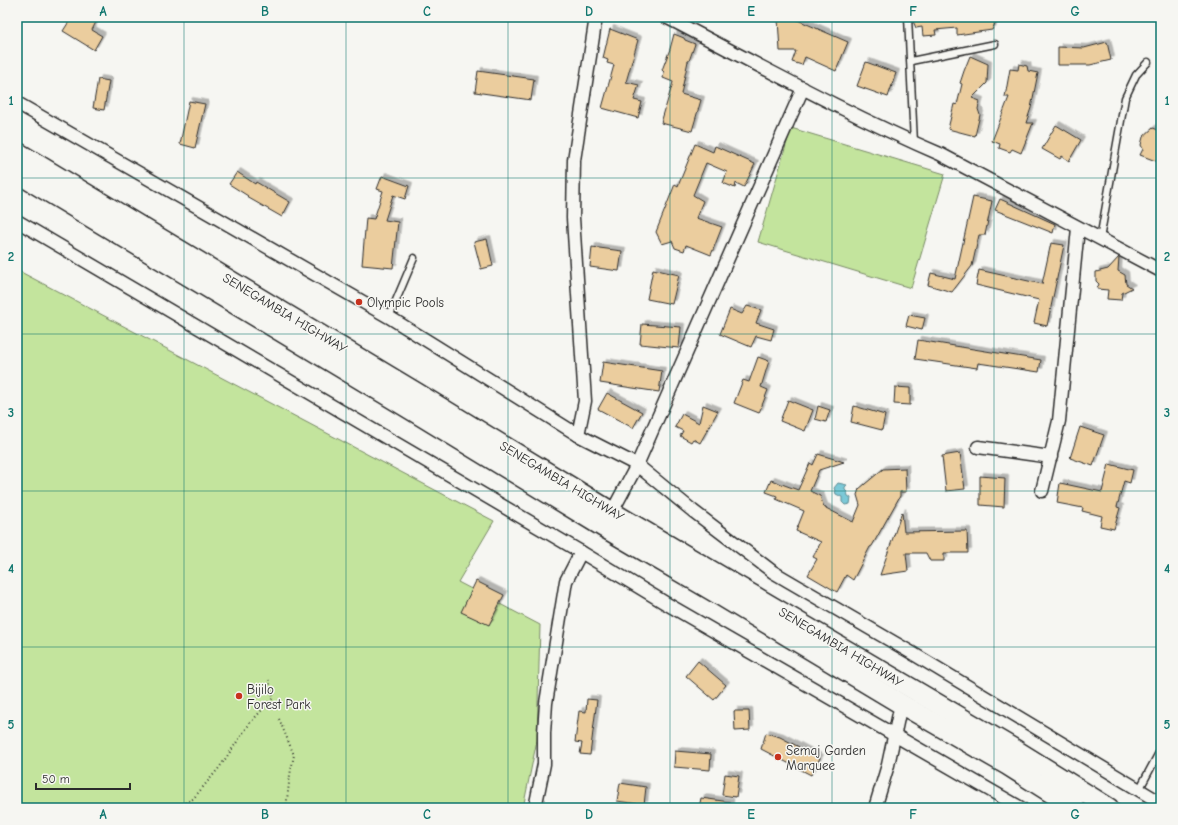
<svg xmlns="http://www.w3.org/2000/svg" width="1178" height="825" viewBox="0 0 1178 825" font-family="'Comic Neue',sans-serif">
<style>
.green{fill:#c3e49d;stroke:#778864}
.water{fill:#7bc9d7;stroke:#5b8a92}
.building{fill:#ebcd9e;stroke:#2b2b2b;filter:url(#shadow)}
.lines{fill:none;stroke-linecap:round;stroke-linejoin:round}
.service-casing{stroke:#2b2b2b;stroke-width:9}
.minor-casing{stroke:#2b2b2b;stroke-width:15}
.primary-casing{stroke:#2b2b2b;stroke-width:22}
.path{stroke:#2b2b2b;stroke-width:2;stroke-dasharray:1 3;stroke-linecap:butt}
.service{stroke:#f6f6f2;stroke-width:6}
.minor{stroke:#f6f6f2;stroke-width:12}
.primary{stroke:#f6f6f2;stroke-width:19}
.grid{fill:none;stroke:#0f766e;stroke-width:1;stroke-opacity:0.55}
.poi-dot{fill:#c8321e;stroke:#f6f6f2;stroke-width:1.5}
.labels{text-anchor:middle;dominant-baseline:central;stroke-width:3;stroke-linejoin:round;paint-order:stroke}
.poi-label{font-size:13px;fill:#2b2b2b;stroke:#f6f6f2;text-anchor:start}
.street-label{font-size:13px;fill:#2b2b2b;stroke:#f6f6f2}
.neatline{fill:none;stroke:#0f766e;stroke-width:1.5}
.grid-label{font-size:13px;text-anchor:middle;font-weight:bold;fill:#0f766e}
</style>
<defs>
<filter id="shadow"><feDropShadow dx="3.5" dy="-3.5" stdDeviation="0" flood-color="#0004"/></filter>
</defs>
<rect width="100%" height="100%" fill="#f6f6f2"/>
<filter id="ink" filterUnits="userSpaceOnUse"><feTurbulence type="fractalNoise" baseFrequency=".025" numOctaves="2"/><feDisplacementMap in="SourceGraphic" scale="8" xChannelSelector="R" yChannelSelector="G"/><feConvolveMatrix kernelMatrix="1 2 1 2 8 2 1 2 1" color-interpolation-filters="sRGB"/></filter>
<g filter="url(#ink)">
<g class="green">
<path d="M791,128L945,174L911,288L758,242Z"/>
<path d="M17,270L494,521L458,582L540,625L537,740L523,808H17Z"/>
</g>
<path class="water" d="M838,483L847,485L845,487V490L847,492L848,496L851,498L850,504L845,505L842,502V497L836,494L834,488Z"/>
<g class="building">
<path d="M72,17H92L97,20L92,30L102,36L94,50L63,31Z"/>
<path d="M913,17H998L992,30L957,35V28L935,30L936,35L923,36L922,27L916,28L913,21Z"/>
<path d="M793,18L848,42L836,71L805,57L802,65L792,62L796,51H780L778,19Z"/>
<path d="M610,29L638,40L626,82L639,85L634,100L642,102L638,118L602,108L614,65L607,63L608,60L603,58Z"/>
<path d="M674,34L684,38L685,40L695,44L689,61H688L681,94L701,100L692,131L661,123L673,82L663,78L664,72L662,70L670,49Z"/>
<path d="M1107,42L1111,60L1090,65H1058V47L1084,48Z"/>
<path d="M970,56L988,64L987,83L972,98L980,101L978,109L980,115L975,136L948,129L954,104L957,105L962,84L960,83L964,71Z"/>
<path d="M866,62L896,73L888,97L857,86Z"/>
<path d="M1019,64L1027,66L1028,71L1038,73L1031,108L1026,123H1033L1021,153L1012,149L1010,152L999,148L1000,144L992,141L1009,97H1005L1010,69L1018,70Z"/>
<path d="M478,71L534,79L531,100L475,92Z"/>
<path d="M98,79L109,81L104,110L93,108Z"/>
<path d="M189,101L205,104L195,148L180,144Z"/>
<path d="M1056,125L1081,140L1069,161L1062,156L1060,159L1042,149Z"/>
<path d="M1153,128L1161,131V163L1140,155L1143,149L1141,145L1143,137Z"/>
<path d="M695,144L713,152L715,146L755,164L744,187L736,183L735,188L723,183L727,172L706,163L693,195L703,201L696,218L722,227L711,255L686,245L684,251L675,248L672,241L662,244L656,232L675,184L678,186Z"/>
<path d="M237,172L255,184L256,182L290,202L282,217L247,197L248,196L229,184Z"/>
<path d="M382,176L409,186L405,199L393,195L385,220L398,222L393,268L362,265L366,218L374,219L383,191L377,189Z"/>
<path d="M973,197L992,201L985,235H979L972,266L952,292L928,285L931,273L955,279Z"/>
<path d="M1000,199L1055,224L1053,233L995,210Z"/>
<path d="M487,239L493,266L481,269L474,242Z"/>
<path d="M1051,243L1064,245L1047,326L1034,323L1039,300L976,285L979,270L1042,284Z"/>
<path d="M592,247L622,251L619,271L590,267Z"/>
<path d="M1119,257L1118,271L1125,275L1126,284L1132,288L1122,293L1121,300L1107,299L1108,290L1097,289L1099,284L1096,281V272L1108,269Z"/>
<path d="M653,269L679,275L672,304L647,299Z"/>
<path d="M747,306L761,310L756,323L774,329L771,340L756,336L751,347L720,334L730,309L742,314Z"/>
<path d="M909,315L925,318L922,330L906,326Z"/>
<path d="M642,324L681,327L679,348L640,344Z"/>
<path d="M918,340L1041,360L1039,372L978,363L977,368L915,359Z"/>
<path d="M758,357L769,361L761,387L768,390L759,413L734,403L743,380L749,382Z"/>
<path d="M603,362L662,371L659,392L600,383Z"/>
<path d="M895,387L910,388V405L894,404Z"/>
<path d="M607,393L642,412L633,428L598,409Z"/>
<path d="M788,400L813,410L805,431L780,421Z"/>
<path d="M703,405L718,411L700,443L693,439L691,442L680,436L683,431L675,427L682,414L699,423Z"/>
<path d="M818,406L830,410L826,422L815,419Z"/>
<path d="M854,406L885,415L882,430L851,422Z"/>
<path d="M1080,427L1104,435L1093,466L1070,458Z"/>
<path d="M960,453L965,489L946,491L942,456Z"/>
<path d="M818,454L844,462L819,470L810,491L820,496L824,507L853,522L860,505L857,495L859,489L883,469L905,468L906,492H900V496L872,546L870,547L853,580L846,575L837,592L808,575L817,559L813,557L821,542L796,531L804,511L776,499L777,496L766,492L771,480L798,490L810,463L813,465Z"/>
<path d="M1109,464L1133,470L1130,483L1124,481L1117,507L1120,508L1114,529L1100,526L1102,516L1082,511L1083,508L1057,503L1060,483L1102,492Z"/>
<path d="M980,476L1005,478L1004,507L980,505Z"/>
<path d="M902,512L904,532L967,531L968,553H944V561H930L926,553H906L908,571L880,575Z"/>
<path d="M476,581L504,595L489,625L461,612Z"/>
<path d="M698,661L726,685L714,700L686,676Z"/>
<path d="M587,699L597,700L590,755L580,754L582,743L575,742L579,711L586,712Z"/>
<path d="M734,711H749L750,730L735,731Z"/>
<path d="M766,733L780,737L820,758L811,775L761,749Z"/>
<path d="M675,751L711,754L710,770L674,767Z"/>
<path d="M725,774L739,776L736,797L722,795Z"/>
<path d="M620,783L646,787L644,805L617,801Z"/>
<path d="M701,798L730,802V808H699Z"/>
</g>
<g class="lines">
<defs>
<g id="service">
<path d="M908,17L914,143"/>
<path d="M911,61L995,44"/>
<path d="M1100,239L1125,98L1136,75L1148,62"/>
<path d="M389,317L414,258"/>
<path d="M1139,790L1161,749"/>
</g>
<g id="minor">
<path d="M666,17C757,64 847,114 940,154L1161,271"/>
<path d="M17,103L389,317L578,435L637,465L693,511L773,572L912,653L1161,803"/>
<path d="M17,221L581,552L667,604L1021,808"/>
<path d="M578,435L585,401L573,218L574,160L596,17"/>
<path d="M978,447L1051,457"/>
<path d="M1042,491L1059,421L1078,228"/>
<path d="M612,512L637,465L803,88"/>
<path d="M535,808L544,764V733L546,703L566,581L581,552"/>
<path d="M875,808L888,765L901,704"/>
</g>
<g id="primary">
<path d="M17,152L417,393L612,512L1016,750L1109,808"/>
<path d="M17,173L408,408L603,527L716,593L901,704L1007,765L1075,808"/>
</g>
</defs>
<use href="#service" class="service-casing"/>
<use href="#minor" class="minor-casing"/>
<use href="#primary" class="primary-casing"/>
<g class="path">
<path d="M279,719L294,755L290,775L286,808"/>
<path d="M174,808L193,799L219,768L250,723L273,698L269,680"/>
</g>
<use href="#service" class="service"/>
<use href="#minor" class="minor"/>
<use href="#primary" class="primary"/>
</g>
</g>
<path class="grid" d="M184,17V808M346,17V808M508,17V808M670,17V808M832,17V808M994,17V808M17,178H1161M17,334H1161M17,491H1161M17,647H1161"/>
<g class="poi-dot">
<circle cx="359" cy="302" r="4"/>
<circle cx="239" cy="696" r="4"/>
<circle cx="778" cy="757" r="4"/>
</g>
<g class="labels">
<g class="poi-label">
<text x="367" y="302">Olympic Pools</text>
<text x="247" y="689">Bijilo<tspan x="247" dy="15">Forest Park</tspan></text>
<text x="786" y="750">Semaj Garden<tspan x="786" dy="15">Marquee</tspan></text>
</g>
<g class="street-label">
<text transform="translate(285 313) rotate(31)">SENEGAMBIA HIGHWAY</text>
<text transform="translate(562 481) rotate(31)">SENEGAMBIA HIGHWAY</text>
<text transform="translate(841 647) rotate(31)">SENEGAMBIA HIGHWAY</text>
</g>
</g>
<rect width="1178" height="825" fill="none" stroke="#f6f6f2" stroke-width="44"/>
<path d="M36 783v6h94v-6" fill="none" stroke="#2b2b2b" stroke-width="2"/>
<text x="42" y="783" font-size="12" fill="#2b2b2b" stroke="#f6f6f2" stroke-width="3" paint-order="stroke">50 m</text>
<rect x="22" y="22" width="1134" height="781" class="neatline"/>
<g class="grid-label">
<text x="103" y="16">A</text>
<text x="265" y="16">B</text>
<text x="427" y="16">C</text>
<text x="589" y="16">D</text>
<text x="751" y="16">E</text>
<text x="913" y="16">F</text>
<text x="1075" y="16">G</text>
<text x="11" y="105">1</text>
<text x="1167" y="105">1</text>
<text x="11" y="261">2</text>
<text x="1167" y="261">2</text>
<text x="11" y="417">3</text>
<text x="1167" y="417">3</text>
<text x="11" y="573">4</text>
<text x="1167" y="573">4</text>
<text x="11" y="729">5</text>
<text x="1167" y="729">5</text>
<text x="103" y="819">A</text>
<text x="265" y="819">B</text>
<text x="427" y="819">C</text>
<text x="589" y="819">D</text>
<text x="751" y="819">E</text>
<text x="913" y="819">F</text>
<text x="1075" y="819">G</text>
</g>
</svg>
